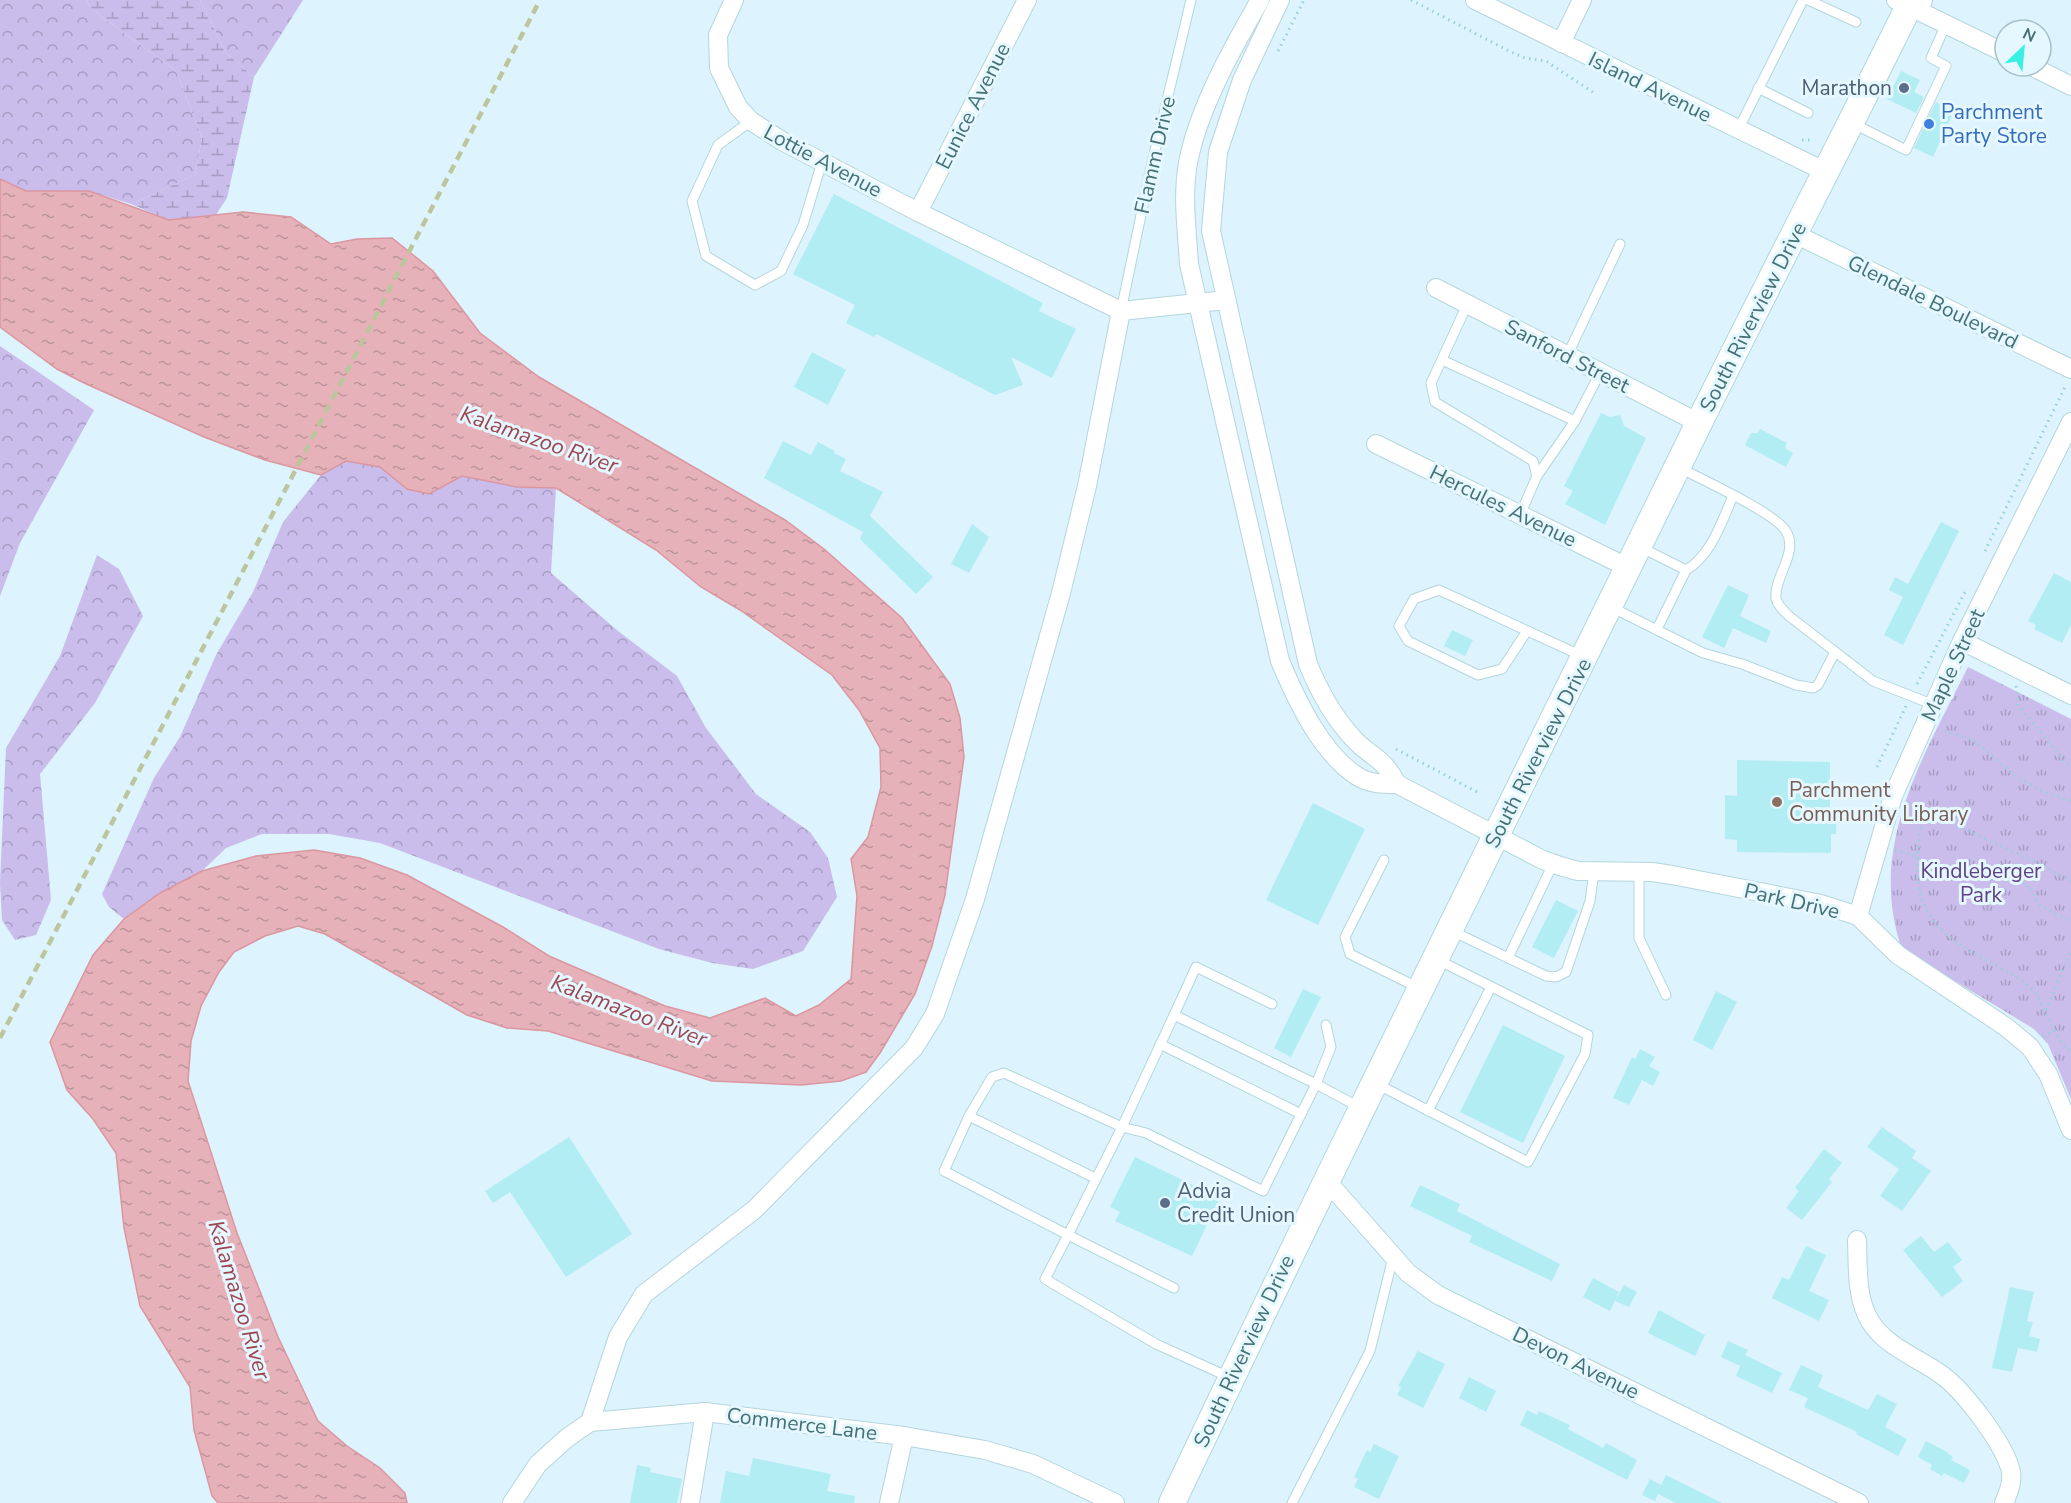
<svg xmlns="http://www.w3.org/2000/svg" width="2071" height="1503" viewBox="0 0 2071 1503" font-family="'Nunito Sans',sans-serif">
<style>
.forest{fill:url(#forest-crowns)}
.wetland{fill:url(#wetland-marsh)}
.park{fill:url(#park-tufts)}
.water{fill:url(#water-ripples);stroke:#da97a0;stroke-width:1.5}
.building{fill:#b3edf4}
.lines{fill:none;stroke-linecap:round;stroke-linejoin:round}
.lane-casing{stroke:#b4d6dc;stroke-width:11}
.street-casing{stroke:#b4d6dc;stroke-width:20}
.secondary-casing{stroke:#b0d7e0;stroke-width:28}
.path{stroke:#97d2d8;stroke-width:3;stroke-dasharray:1.5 4.5;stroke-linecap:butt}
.lane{stroke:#fff;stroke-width:9}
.street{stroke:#fff;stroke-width:18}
.secondary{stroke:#fff;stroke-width:26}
.rail{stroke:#bcc69d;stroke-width:4.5;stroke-dasharray:9 6;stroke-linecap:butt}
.service-dot{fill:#5c6f8a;stroke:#e5f7ff;stroke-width:2}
.shop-dot{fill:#3f7fe0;stroke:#e5f7ff;stroke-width:2}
.education-dot{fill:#8d6e63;stroke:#e5f7ff;stroke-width:2}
.labels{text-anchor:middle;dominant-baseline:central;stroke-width:6;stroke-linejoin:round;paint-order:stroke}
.street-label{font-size:21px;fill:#457174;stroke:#e5f7ff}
.service-label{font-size:21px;fill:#4e5e75;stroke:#e5f7ff;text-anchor:end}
.shop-label{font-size:21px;fill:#366cbe;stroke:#e5f7ff;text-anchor:start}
.education-label{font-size:21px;fill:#785e54;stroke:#e5f7ff;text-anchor:start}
.park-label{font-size:21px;fill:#5e4187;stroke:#e5f7ff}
.water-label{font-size:22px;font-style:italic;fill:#9e4550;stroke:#e5f7ff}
</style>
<defs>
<pattern id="forest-crowns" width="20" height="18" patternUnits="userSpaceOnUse" patternTransform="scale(1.5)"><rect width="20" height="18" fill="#cabceb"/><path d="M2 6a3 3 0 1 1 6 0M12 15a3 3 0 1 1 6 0" fill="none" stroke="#a69dc3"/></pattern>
<pattern id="wetland-marsh" width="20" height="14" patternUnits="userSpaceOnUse" patternTransform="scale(1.5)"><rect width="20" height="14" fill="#cabceb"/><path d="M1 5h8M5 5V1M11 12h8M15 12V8" fill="none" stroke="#a69dc3"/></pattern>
<pattern id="park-tufts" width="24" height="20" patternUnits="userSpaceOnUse" patternTransform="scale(1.5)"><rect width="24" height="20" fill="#cabceb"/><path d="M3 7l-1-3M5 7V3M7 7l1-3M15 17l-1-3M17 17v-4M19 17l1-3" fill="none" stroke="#a69dc3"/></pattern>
<pattern id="water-ripples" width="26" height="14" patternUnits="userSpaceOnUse" patternTransform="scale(1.5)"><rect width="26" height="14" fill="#e7b1b9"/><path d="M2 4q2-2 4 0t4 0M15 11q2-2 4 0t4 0" fill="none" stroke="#bd949b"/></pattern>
</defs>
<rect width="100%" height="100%" fill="#ddf3fd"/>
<g class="forest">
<path d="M0,0H87L90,8L176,71L202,138L195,175L131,204L89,191H26L0,179Z"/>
<path d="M200,0H303L254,77L226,53Z"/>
<path d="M0,346L94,410L20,543L0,596Z"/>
<path d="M345,461L380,467L407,489L429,494L462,476L517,487L556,488L551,573L618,631L677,676L706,728L756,794L810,832L828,858L837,897L803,951L753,969L712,963L659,949L380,843L329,834H262L226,848L202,871L160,893L124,919L109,907L102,894L154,778L180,737L216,655L253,592L283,522L321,475Z"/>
<path d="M97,555L119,569L143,616L95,703L40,774L51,900L36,935L15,940L2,920L0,883L6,748L60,656Z"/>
</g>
<path class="wetland" d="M87,0H200L226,53L254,77L227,198L215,216L169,220L131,204L195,175L202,138L176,71L90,8Z"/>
<path class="park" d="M1968,667L2071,719V1099L2048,1044L2034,1029L1902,949C1866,847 1924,756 1968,667Z"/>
<path class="water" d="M0,179L26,191H89L169,220L243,212L291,217L331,244L357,239L392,238L433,271L480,333L539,377L785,520L824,549L902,618L950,684L960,718L964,757L945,895L932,946L915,994L880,1053L866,1072L841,1081L801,1085L712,1081L548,1031L507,1028L467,1015L325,934L298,926L265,936L234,952L219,972L201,1006L191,1041L188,1081L237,1233L278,1337L318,1421L347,1446L380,1468L405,1493L407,1503H218L212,1496L194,1430L190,1387L140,1306L124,1228L116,1153L93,1119L67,1090L50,1042L93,955L124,919L160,893L202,871L256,856L314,850L360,858L407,875L503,927L549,956L665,1006L710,1018L765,998L796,1016L819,1005L851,979L857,896L851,859L868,837L881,787L880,748L859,710L832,675L740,610L701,587L656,550L556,488L517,487L462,476L429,494L407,489L380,467L346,461L321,475L265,460L204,437L82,382L57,369L0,327Z"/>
<g class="building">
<path d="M1901,71L1920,80L1914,92L1924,97L1916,113L1887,99Z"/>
<path d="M1936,102L1954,111L1933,157L1914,148Z"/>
<path d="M834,194L1043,303L1039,311L1076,329L1052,378L1011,357L1023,385L995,395L876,334L874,337L846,323L855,305L793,274Z"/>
<path d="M812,352L846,370L828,405L794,387Z"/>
<path d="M1601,413L1610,417L1620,415L1624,426L1646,438L1605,525L1565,504L1573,491L1564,486Z"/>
<path d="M1760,429L1787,443L1785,448L1793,453L1786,467L1745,445L1751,433H1758Z"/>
<path d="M783,441L811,455L818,442L835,451L834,453L846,459L840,471L883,492L870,516L933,577L916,594L860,539L863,532L764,478Z"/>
<path d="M1941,522L1959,531L1903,645L1884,635L1903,597L1889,590L1895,577L1908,584Z"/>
<path d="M972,524L989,537L969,573L951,564Z"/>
<path d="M2054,573L2071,582V625L2062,643L2034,629L2036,625L2028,621Z"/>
<path d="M1728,585L1749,595L1740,616L1771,631L1766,643L1733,628L1724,648L1702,637Z"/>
<path d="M1452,630L1473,640L1465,656L1444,646Z"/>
<path d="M1737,760L1830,762V809H1837L1836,834H1831V853L1737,852V840L1725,839V795L1737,796Z"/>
<path d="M1313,803L1365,829L1318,925L1266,900Z"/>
<path d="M1556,900L1578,911L1554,958L1532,947Z"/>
<path d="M1303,989L1321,997L1291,1057L1274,1048Z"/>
<path d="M1716,991L1737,1002L1712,1050L1693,1040Z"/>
<path d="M1503,1025L1565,1056L1523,1143L1460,1112Z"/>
<path d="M1640,1049L1655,1057L1649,1066L1660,1072L1653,1086L1642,1080L1629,1105L1613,1098L1632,1057L1635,1059Z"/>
<path d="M1882,1127L1916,1151L1912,1158L1931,1171L1902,1211L1880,1196L1899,1169L1867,1147Z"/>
<path d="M569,1137L632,1234L566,1277L510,1192L493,1203L485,1191Z"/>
<path d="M1824,1149L1842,1163L1829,1179L1832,1182L1802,1220L1786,1208L1799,1191L1795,1188Z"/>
<path d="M1135,1157L1220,1198L1192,1256L1115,1221L1120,1212L1110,1207Z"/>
<path d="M1420,1185L1460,1204L1457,1211L1560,1264L1552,1281L1469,1242L1472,1236L1410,1206Z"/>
<path d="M1921,1236L1934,1252L1948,1242L1962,1260L1953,1267L1963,1281L1942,1297L1903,1250Z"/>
<path d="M1806,1246L1826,1255L1809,1291L1829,1300L1819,1321L1772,1298L1782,1277L1789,1280Z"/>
<path d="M1593,1278L1619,1292L1610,1311L1583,1297Z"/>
<path d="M1624,1285L1637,1292L1629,1307L1615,1301Z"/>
<path d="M2010,1287L2034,1292L2027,1321L2033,1322L2029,1336L2040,1339L2037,1352L2018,1348L2012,1372L1992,1368Z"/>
<path d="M1659,1310L1705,1335L1695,1356L1648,1333Z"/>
<path d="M1728,1341L1748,1350L1745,1355L1782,1373L1772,1393L1736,1376L1740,1366L1721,1357Z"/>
<path d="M1418,1351L1445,1364L1423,1408L1397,1395L1401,1387L1398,1386Z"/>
<path d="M1801,1365L1823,1375L1818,1387L1868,1410L1877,1394L1897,1404L1885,1427L1907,1439L1898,1456L1856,1434L1857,1432L1804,1407L1808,1398L1789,1390Z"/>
<path d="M1469,1377L1496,1391L1486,1412L1459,1398Z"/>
<path d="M1527,1410L1537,1415L1539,1411L1570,1425L1568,1429L1603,1448L1606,1443L1637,1460L1627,1480L1520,1425Z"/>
<path d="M1926,1441L1945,1451L1953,1457L1951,1460L1970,1470L1964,1483L1944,1473L1942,1476L1930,1469L1932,1465L1918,1457Z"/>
<path d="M1374,1444L1399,1456L1379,1499L1354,1487L1358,1479L1354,1477L1367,1450L1370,1452Z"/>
<path d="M753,1458L831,1474L827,1491L855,1496L854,1503H720L726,1471L749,1476Z"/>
<path d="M637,1465L651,1468L650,1472L682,1479L677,1503H630Z"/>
<path d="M1666,1475L1722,1503H1676L1658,1494L1655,1501L1642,1495L1650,1479L1661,1485Z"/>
</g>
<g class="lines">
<defs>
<g id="lane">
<path d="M1808,0L1856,22"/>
<path d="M1758,88L1808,113"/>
<path d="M751,121L718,145L692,201L706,256L755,285L781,271L803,225L822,162"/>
<path d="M1854,124L1906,150L1946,66L1931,58L1946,24"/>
<path d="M1738,130L1803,0"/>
<path d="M1467,305L1431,383L1435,402L1533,461L1537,476L1520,515"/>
<path d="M1121,311L1151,167L1191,0"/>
<path d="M1567,356L1620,244"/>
<path d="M1442,360L1575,421"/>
<path d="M1680,468C1703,480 1775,513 1786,531C1799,553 1774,576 1776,598C1777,605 1784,611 1789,616L1873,681L1934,705"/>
<path d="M1537,476L1575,421L1600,373"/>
<path d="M1640,547L1686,570C1711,556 1722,521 1733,496"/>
<path d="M1611,607L1703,653L1742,664L1796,685L1813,688L1818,685L1835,652"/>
<path d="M1657,629L1686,570"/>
<path d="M1527,631L1502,669L1478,675L1408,641L1399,626L1414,599L1439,590L1584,657"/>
<path d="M1384,860L1345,937L1350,954L1419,988"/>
<path d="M1639,872V938L1666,995"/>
<path d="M1452,931L1546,976L1556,977L1566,972L1590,901L1594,872"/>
<path d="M1508,958L1553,864"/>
<path d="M1174,1015L1196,967L1272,1004"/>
<path d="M1160,1044L1301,1114"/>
<path d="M1375,1083L1528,1162L1585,1054L1588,1035L1438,960"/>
<path d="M1428,1111L1491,987"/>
<path d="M969,1116L992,1077L1004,1073L1122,1127L1174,1015L1316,1084L1331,1047L1326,1025"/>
<path d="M1095,1178L969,1116L944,1171L1068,1235L1045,1279L1156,1344L1231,1378"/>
<path d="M1174,1288L1068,1235L1122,1127L1146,1133L1263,1191L1316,1084L1359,1107"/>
<path d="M1292,1503L1370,1351L1393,1257"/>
</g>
<g id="street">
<path d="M734,0L718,35L719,68L738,107L751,121L782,141L918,212L1121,311L1226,300"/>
<path d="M1260,0C1233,47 1198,109 1188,163C1182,196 1187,231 1189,264L1280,661C1296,699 1321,753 1357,776C1369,784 1383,784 1397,784L1543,860L1560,866L1578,871L1652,872L1672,875L1821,904L1858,916L1898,955L2006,1027L2030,1047L2048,1074L2071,1130"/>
<path d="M1280,0L1242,80L1218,152L1211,231L1308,664C1319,691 1332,715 1352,737C1369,757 1382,755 1397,784"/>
<path d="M1475,0L1826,172"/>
<path d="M1896,0L2005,53"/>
<path d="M1561,43L1582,0"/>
<path d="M2031,66L2071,86"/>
<path d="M918,212L1027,0"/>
<path d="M1795,234L2071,369"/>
<path d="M1436,288L1699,423"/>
<path d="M1376,444L1629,568"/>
<path d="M1962,641L2071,695"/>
<path d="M1858,916L1893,796L1962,641L2071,422"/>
<path d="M1326,1180L1408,1273L1438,1295L1859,1503"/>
<path d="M1857,1240C1858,1267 1856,1298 1870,1321C1885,1346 1916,1357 1939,1373C1962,1388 2002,1441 2010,1468C2014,1479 2009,1492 2004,1503"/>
<path d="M590,1422L618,1337L644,1294L754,1210L914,1048L935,1014L975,899L1061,593L1087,486L1121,311"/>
<path d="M512,1503L538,1464L567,1438L590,1422L705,1412L904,1436L985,1450L1033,1464L1115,1503"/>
<path d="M690,1503L705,1412"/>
<path d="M889,1503L904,1436"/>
</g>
<path id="secondary" d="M1172,1503C1343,1142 1522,784 1698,425C1767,285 1840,146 1909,6L1919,0"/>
</defs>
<use href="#lane" class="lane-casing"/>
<use href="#street" class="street-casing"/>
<use href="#secondary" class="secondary-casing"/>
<g class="path">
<path d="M1411,0L1511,52L1525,58L1546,61L1594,93"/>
<path d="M1278,51L1304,0"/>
<path d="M1802,140H1812"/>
<path d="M1985,551L2065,387L2063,386"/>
<path d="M1917,684L1965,592"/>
<path d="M2016,686L2018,705L2071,769"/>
<path d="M1945,731L1975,741L2013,774L2042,791L2071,801"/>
<path d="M1396,749L1479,793"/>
<path d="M1877,767L1906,706"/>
<path d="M1908,803L2036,862L2071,881"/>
<path d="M1923,810C1915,867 1907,912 1963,947C1983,960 2007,969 2026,984C2039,994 2043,1008 2050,1022C2054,1034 2063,1043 2071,1052"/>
<path d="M1895,850L1916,856L1951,875L1959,862L1995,880L2022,882L2031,888L2039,905L2071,922"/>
<path d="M2022,882L2033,861"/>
<path d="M2046,1010L2071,950"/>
<path d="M2043,1037L2054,1030"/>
</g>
<use href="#lane" class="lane"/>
<use href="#street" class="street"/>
<use href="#secondary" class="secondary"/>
<path class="rail" d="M0,1038L540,0"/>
</g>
<g class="service-dot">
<circle cx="1904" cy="88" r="6"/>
<circle cx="1165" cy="1203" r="6"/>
</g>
<circle class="shop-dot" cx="1929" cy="124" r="6"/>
<circle class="education-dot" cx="1777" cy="802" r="6"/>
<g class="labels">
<g class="street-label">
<text transform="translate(1650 87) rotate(26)">Island Avenue</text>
<text transform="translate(973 106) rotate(-63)">Eunice Avenue</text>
<text transform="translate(1155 155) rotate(-77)">Flamm Drive</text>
<text transform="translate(823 161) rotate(28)">Lottie Avenue</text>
<text transform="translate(1933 302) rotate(26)">Glendale Boulevard</text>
<text transform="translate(1753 317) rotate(-63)">South Riverview Drive</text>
<text transform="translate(1567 356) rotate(27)">Sanford Street</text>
<text transform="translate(1503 506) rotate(26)">Hercules Avenue</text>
<text transform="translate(1953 665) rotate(-65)">Maple Street</text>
<text transform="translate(1538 753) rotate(-63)">South Riverview Drive</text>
<text transform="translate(1792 901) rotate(13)">Park Drive</text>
<text transform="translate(1244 1351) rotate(-65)">South Riverview Drive</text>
<text transform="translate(1576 1363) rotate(26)">Devon Avenue</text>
<text transform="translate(802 1424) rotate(7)">Commerce Lane</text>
</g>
<g class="service-label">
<text x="1892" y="88">Marathon</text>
<text x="1177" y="1191" text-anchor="start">Advia<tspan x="1177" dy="24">Credit Union</tspan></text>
</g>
<g class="shop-label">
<text x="1941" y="112">Parchment<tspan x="1941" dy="24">Party Store</tspan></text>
</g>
<g class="education-label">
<text x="1789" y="790">Parchment<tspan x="1789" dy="24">Community Library</tspan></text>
</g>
<g class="park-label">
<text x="1981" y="871">Kindleberger<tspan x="1981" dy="24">Park</tspan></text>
</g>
<g class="water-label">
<text transform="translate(539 440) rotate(19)">Kalamazoo River</text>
<text transform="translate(629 1011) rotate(21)">Kalamazoo River</text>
<text transform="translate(239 1300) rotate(73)">Kalamazoo River</text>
</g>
</g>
<g transform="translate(2023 48) rotate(26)"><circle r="28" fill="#e5f7ff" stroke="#a5c1c7" stroke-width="1.5"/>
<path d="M0-4.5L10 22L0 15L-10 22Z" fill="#3af0e4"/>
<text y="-9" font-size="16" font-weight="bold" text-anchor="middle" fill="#457174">N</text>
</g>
</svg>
